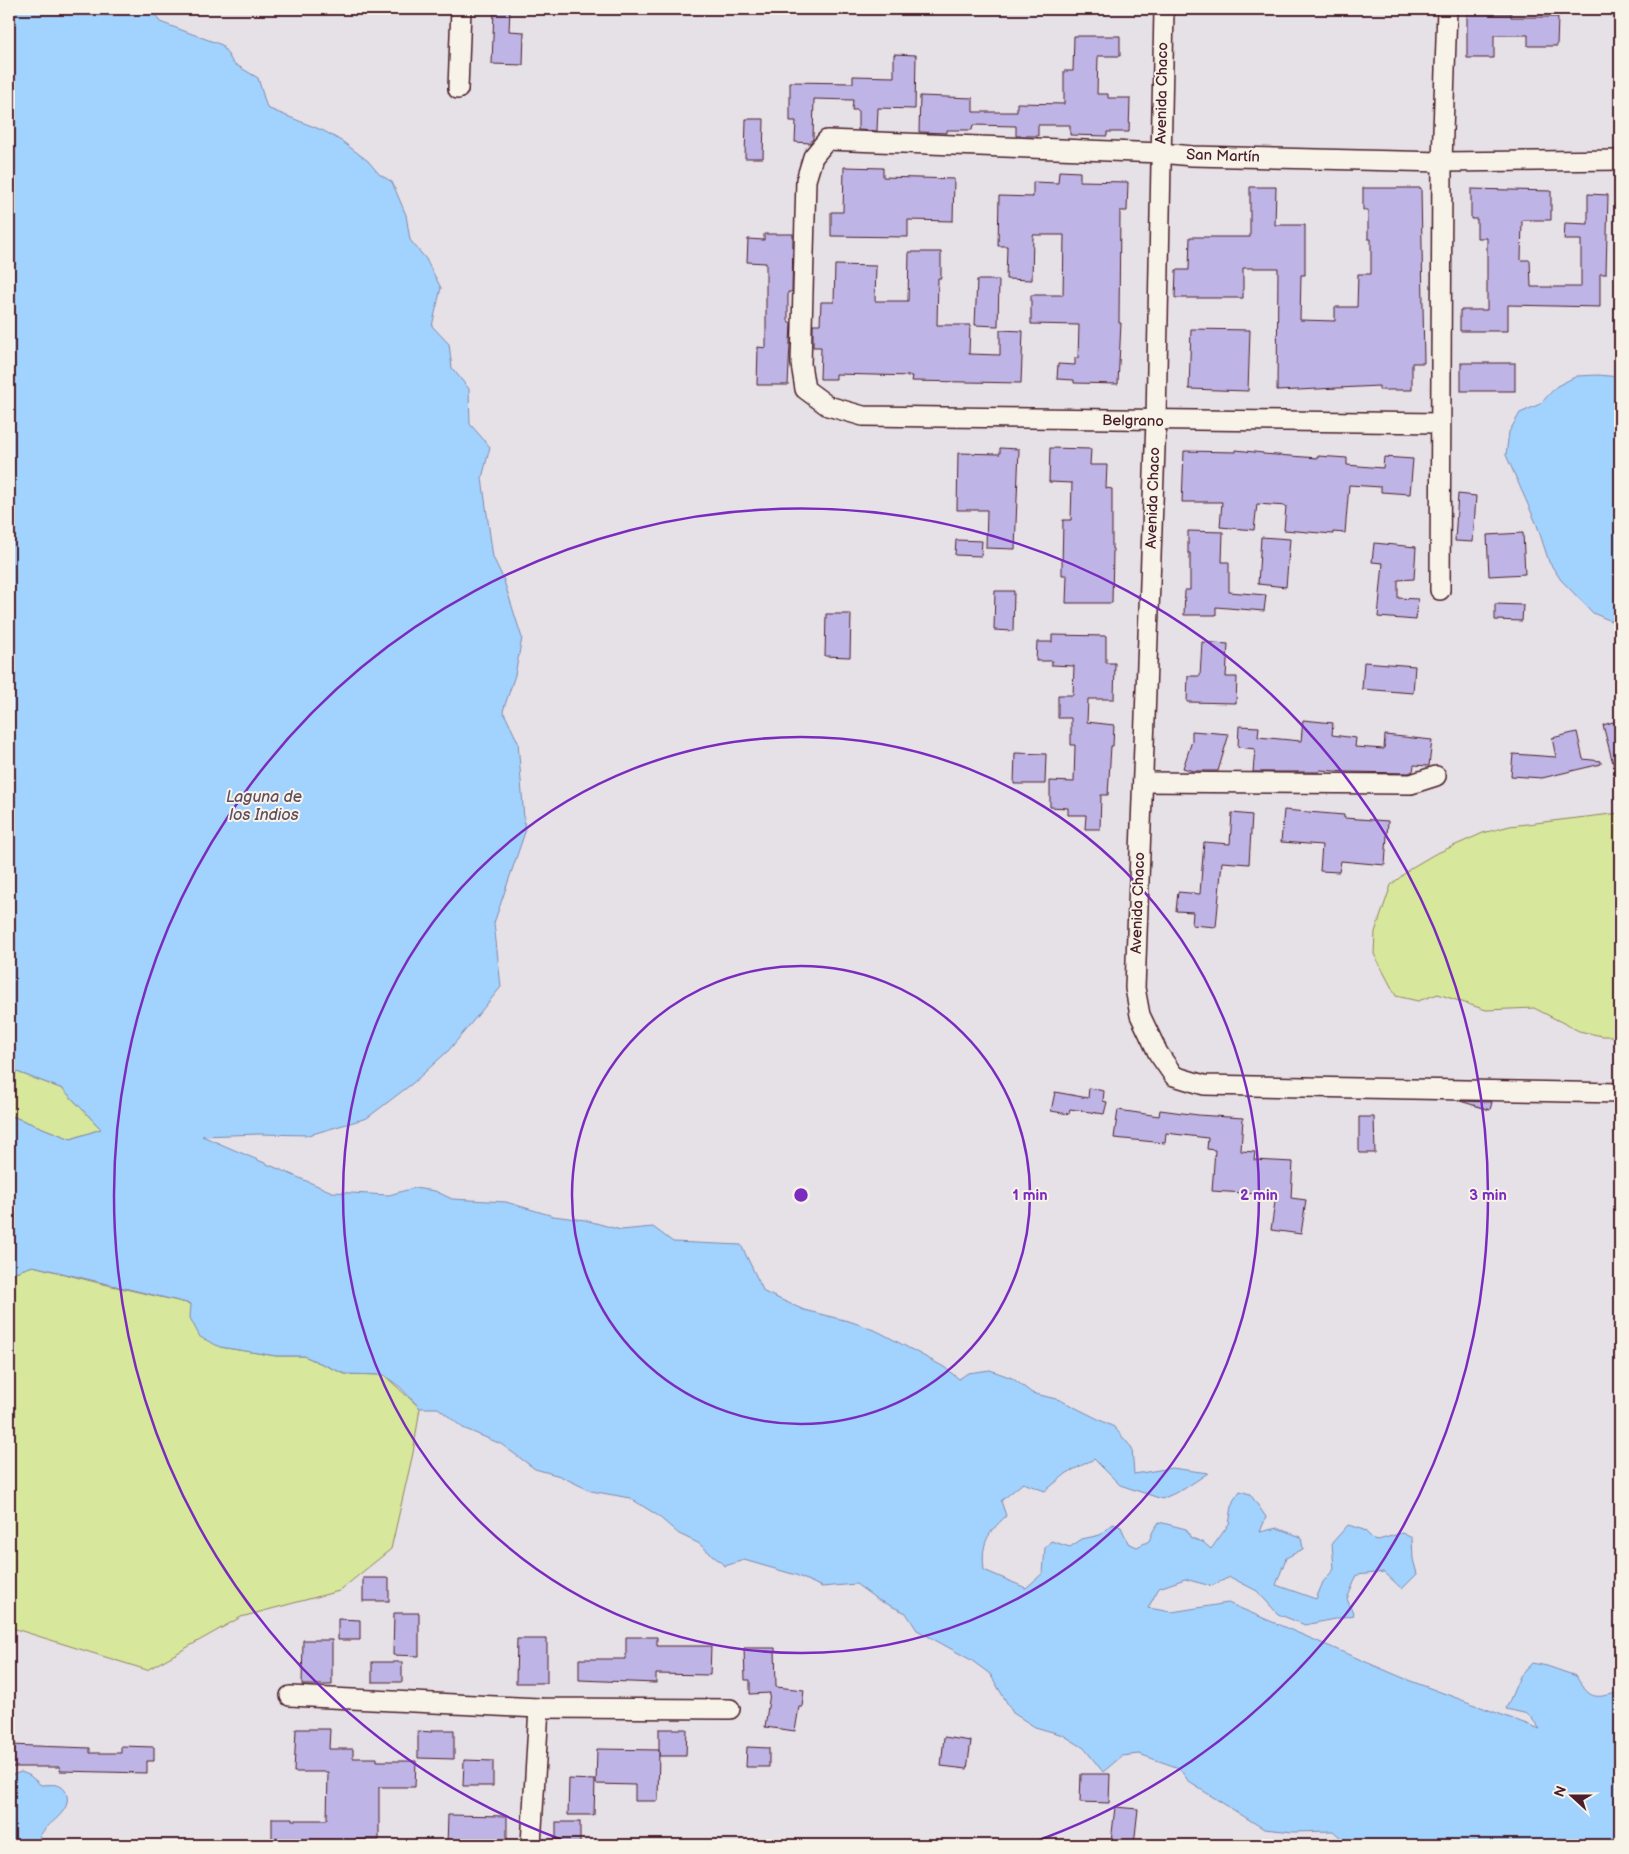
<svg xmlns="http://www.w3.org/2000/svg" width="1629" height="1854" viewBox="0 0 1629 1854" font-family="'Balsamiq Sans',sans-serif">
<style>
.green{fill:#d7e79b;stroke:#908363}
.water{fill:#a2d2fe;stroke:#7f8aaa}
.building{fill:#bfb4e6;stroke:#4a1f2b}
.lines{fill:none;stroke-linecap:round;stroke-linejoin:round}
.street-casing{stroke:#4a1f2b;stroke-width:22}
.street{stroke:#f7f3e8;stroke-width:19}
.ring{fill:none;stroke:#7b2cbf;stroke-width:2.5}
.labels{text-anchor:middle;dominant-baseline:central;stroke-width:4;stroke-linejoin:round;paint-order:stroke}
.street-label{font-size:15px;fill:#4a1f2b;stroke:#f7f3e8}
.water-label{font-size:16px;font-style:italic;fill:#604c60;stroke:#f7f3e8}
.centre{fill:#7b2cbf;stroke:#f7f3e8;stroke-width:2.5}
.ring-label{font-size:15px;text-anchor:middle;font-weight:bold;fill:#7b2cbf;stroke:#f7f3e8;stroke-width:4;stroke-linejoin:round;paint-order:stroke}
</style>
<rect width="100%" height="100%" fill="#e6e0e7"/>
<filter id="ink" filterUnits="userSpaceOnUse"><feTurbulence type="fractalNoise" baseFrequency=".02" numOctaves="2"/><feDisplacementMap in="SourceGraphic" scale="10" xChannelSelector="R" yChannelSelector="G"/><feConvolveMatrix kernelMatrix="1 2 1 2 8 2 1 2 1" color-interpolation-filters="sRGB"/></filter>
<g filter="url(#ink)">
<g class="green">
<path d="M1620,813V1036H1602L1579,1031L1534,1008L1486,1010L1438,994L1418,1001L1396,996L1374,954L1375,932L1391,885L1411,868L1433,855L1483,833L1510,826Z"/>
<path d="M9,1069L63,1089L101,1129L71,1139L9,1115Z"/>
<path d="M33,1266L99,1283L191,1304L220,1347L276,1356H304L345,1374L384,1375L420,1408L413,1453L391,1549L339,1591L241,1617L147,1670L9,1627V1274Z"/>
</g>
<g class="water">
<path d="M9,9H152L160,22L222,45L233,63L258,78L267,108L324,131L343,142L368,161L379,174L392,182L406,215L410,240L426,259L441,288L432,326L449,344L452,368L469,389L470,424L490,447L482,478L493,557L503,578L522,638L515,675L503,711L518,742L525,832L494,923L501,987L449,1050L413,1083L367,1118L309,1135L259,1134L202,1136L332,1192L389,1195L414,1188L435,1191L452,1199L506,1202L553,1216L585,1220L621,1230L653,1227L673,1242L741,1245L764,1292L804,1310L852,1322L879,1332L944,1367L959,1379L968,1373L990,1370L1012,1378L1032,1393L1060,1400L1114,1427L1132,1448L1134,1474L1172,1468L1208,1473L1184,1489L1162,1499L1120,1485L1094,1459L1067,1473L1045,1491L1023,1483L1001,1501L1006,1516C987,1534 981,1543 984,1570L1026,1588L1043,1573L1045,1548L1051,1541L1070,1547L1082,1539L1100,1535L1113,1524L1121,1527L1128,1543L1137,1547L1149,1541L1153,1531L1159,1522L1186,1529L1191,1538L1203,1542L1211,1549L1229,1524L1233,1501L1240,1491L1250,1494L1266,1517L1260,1532L1277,1528L1301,1537L1303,1549L1286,1558L1276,1585L1316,1599L1323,1582L1334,1569L1332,1543L1348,1525L1364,1530L1375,1541L1402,1533L1412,1538L1413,1559L1417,1574L1402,1589L1384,1572L1357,1575L1347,1599L1354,1615L1305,1625L1278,1614L1257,1591L1230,1577L1211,1586L1185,1579L1159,1588L1148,1608L1172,1612L1228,1603L1408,1680L1540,1729L1528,1714L1506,1709L1520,1676L1532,1663L1547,1666L1576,1676C1590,1700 1594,1699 1620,1692V1845H1349L1333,1831L1293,1832L1264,1829L1189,1782L1179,1768L1139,1754L1122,1756L1103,1772L1084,1748L1063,1735L1035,1727L1013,1713L990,1674L971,1660L917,1630L906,1613L878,1600L856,1584L822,1587L796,1575L744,1560L725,1566L698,1543L679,1534L657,1515L630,1498L591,1491L560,1476L535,1469L501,1444L463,1428L438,1408H420L400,1387L384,1375L345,1374L304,1356H276L220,1347L200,1337L190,1318L191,1304L33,1266L9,1274V1115L71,1139L101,1129L63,1089L9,1069Z"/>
<path d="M1598,375L1620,377V625L1593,613L1561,580L1549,562L1537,525L1506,455L1509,432L1520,413L1540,404L1557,386L1577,376Z"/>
<path d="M21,1772L29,1775L41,1785C46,1785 52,1784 57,1785C69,1788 70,1803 63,1811C55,1823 38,1829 38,1845H9V1776Z"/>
</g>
<g class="building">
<path d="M494,9H510L509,31L524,32L523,65L492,64Z"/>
<path d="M1467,13H1511V17H1558L1557,46H1528V35H1494V58H1467Z"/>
<path d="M1074,36H1120V56H1098L1097,94H1108V98H1130L1129,132H1107V136L1070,135V125H1038V136H1016V126L973,125L972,130H947V133L919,132L920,96L973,98V112H1017V103L1064,104V71H1073Z"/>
<path d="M894,54L916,55L915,109L878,108L877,131L858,130V110H852L853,100L814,99L813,139L810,143L795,142L796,121H790V82L853,83V76L894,77Z"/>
<path d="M746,119H764L763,158H745Z"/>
<path d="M844,167L883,168V177L954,179L953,221L908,220V237L831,236V212H843Z"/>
<path d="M1059,171L1080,172V181L1128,182L1127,211H1120L1119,323H1121L1118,384L1074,383V380L1057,379L1058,364L1075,365V358H1078L1079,325L1031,324V295H1063L1064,235H1033L1032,280L1006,279L1007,246H998L999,196L1033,197V182L1058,183Z"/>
<path d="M1250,187H1276L1275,225H1305V275H1301L1300,320L1335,321V307H1357L1358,274H1371V239H1368V210H1363V188H1421L1424,363H1412V390H1379V386L1277,391L1278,268H1243V298H1175L1176,270H1189L1190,237H1250Z"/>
<path d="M1471,189L1551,191V220H1522L1521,260H1530L1531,287H1581V240H1564L1565,223L1588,224V194L1608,195L1606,274H1600V307L1508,305V331H1460V310H1487V238H1477V219H1471Z"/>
<path d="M764,234H793L792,292H788V321L791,323L788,385H757L758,347L766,348V263L747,262L748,239L764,240Z"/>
<path d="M909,252H941V278H938L937,325H970L969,354L1000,355V330L1023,331L1021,383L911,381L912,376L836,374V379H820L821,347H813V324H820L821,302H834L835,265L876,266L875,301H908Z"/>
<path d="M977,280H999L998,326L975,325Z"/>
<path d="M1191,329L1250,330L1248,391L1189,389Z"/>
<rect x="1461" y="363" width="54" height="28"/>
<path d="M1000,448L1019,449L1015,549L986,548L987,510H957L958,453L1000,454Z"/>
<path d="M1050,448L1091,449L1090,465H1107L1106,488L1112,489V549H1113L1112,603H1066L1067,575H1062V567L1063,520H1071L1072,483L1049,482Z"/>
<path d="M1236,450L1263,453V454L1318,458V456L1347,458V465L1383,468L1384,457L1413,459L1410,494L1381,492V487L1349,485L1345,533L1333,532V534L1284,530L1286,506L1257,504L1254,530L1220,527L1222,502H1182L1184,451L1236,452Z"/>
<path d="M1458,494L1476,496L1473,542L1455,541Z"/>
<path d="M1188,531L1223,532L1222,562H1229V592L1266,595L1264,611L1216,607V615H1184L1185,590H1190V553H1188Z"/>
<path d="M1523,533L1525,574L1489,576L1487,535Z"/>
<path d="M1261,537L1290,539L1286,587L1258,584Z"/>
<path d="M956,540L982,541L981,556L955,555Z"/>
<path d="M1374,543L1416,547L1414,579L1398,580V598L1418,599L1416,620L1378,617L1383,563L1372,562Z"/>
<path d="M995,591H1014L1013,631L994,630Z"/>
<path d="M1495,604L1523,605L1522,621L1495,620Z"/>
<path d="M826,614H851L850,657L825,656Z"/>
<path d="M1052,635L1106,636V663H1115L1114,699H1088L1087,722L1114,725L1113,746H1111L1108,795H1101L1100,829H1085L1086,815H1068V808L1050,807V781L1074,782L1075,745H1071V718H1058V695H1073L1074,666L1051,665L1052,661H1036L1037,642H1052Z"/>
<path d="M1202,642L1228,644L1226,677H1237L1236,703L1187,702L1188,676H1200Z"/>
<path d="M1364,662L1415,666L1413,693L1362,689Z"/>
<path d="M1303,720L1333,723L1332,735L1356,738L1355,747L1384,749L1385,735L1432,740L1429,766L1414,765L1413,771L1409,773L1347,772L1320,770L1319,772H1253L1255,749L1238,747L1239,726L1259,727L1258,737L1301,741Z"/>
<path d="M1620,720V770L1615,771L1603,725Z"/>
<path d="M1192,731L1229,734L1218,771H1193L1183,768L1192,741Z"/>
<path d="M1577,732L1583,759L1601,761V764L1542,778L1511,776L1513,754L1556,757L1552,738Z"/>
<path d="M1015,753L1046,754L1045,784H1014Z"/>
<path d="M1284,810L1344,815V818L1388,821L1385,865L1341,861L1339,872L1320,871L1322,845L1281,842Z"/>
<path d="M1232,813L1252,815L1249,864L1222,862L1216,927L1192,925L1193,912L1176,911L1178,892L1200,894L1204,842L1230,844Z"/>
<path d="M1089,1088L1104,1091L1103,1101L1107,1102L1104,1114L1070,1109L1069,1114L1051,1111L1055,1092L1088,1098Z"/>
<path d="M1460,1101L1492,1102L1490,1110Z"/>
<path d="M1118,1110L1159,1116L1160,1110L1198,1115L1243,1118L1241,1151L1255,1152L1254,1160L1293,1162L1291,1198L1306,1200L1301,1234L1271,1230L1276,1195L1212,1191L1215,1150L1207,1149L1208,1138L1166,1133L1165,1143L1114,1138Z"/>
<path d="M1359,1117H1374L1375,1153H1359Z"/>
<rect x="363" y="1578" width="26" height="23"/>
<path d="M394,1613H419V1656L393,1655Z"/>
<path d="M338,1619L360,1620V1640H338Z"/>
<path d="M626,1637H657V1646H711L710,1675L656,1674V1683L579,1680V1659H626Z"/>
<path d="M517,1639H547V1683H516Z"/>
<path d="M303,1640H332V1685H302Z"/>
<path d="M744,1648H775L776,1687L804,1690L802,1707H799L795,1731L765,1727L770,1693L750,1694V1680H745Z"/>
<rect x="372" y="1662" width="30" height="20"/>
<path d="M296,1729H330L329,1749H353V1758H377V1761H416L415,1787H379V1840L272,1839V1818H292V1820H327L328,1772H294Z"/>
<path d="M659,1729H687L686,1756H659Z"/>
<path d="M432,1730H454V1759L418,1758V1731L432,1732Z"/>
<path d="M944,1737L971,1741L967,1769L941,1766Z"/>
<path d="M9,1745L90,1748V1753H121V1746L154,1747V1761H147V1773L60,1771V1767H9Z"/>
<path d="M747,1747L769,1748V1767H746Z"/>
<path d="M597,1749L659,1750L658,1801H635V1785L596,1784Z"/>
<path d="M464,1760L493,1761V1786H463Z"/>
<path d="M1081,1774H1110L1109,1803L1080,1802Z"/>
<path d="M569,1779L595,1780L594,1815H568Z"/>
<path d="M1115,1807L1138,1809L1134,1845L1111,1842Z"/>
<path d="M448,1815L507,1816V1844L447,1845Z"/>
<rect x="556" y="1822" width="24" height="23"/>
</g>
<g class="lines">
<defs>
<g id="street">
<path d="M1164,9L1156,421L1135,988L1140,1015L1158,1053L1174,1076L1204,1085L1620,1093"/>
<path d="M458,89L461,9"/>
<path d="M1440,423L863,416L828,406L805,389L801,364L806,180L813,157L827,140L1161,153L1192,156L1442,162L1620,160"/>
<path d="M1440,590L1442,162L1447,9"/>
<path d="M1143,782L1411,784L1436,776"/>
<path d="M290,1696L539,1708L730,1709"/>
<path d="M531,1845L539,1708"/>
</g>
</defs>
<use href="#street" class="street-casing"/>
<use href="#street" class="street"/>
</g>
</g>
<g class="ring">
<circle cx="801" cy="1195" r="229"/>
<circle cx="801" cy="1195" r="458"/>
<path d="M577 1845A687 687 0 1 1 1025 1845"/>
</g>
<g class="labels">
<g class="street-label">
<text transform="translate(1162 93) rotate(-89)">Avenida Chaco</text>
<text transform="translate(1223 156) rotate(2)">San Martín</text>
<text transform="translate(1133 421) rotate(1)">Belgrano</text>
<text transform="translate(1153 498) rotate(-88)">Avenida Chaco</text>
<text transform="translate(1138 903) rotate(-88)">Avenida Chaco</text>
</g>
<g class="water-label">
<text x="264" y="797">Laguna de<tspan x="264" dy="18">los Indios</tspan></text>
</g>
</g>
<circle cx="801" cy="1195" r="8" class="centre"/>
<g class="ring-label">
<text x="1030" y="1200">1 min</text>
<text x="1259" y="1200">2 min</text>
<text x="1488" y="1200">3 min</text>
</g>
<rect width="1629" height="1854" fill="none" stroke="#f7f3e8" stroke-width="30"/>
<rect x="15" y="15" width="1599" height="1824" fill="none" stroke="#4a1f2b" stroke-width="2" filter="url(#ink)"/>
<g transform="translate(1572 1796) rotate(291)" stroke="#f7f3e8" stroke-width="4" paint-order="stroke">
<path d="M0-4L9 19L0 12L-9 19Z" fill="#4a1f2b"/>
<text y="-8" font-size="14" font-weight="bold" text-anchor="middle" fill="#4a1f2b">N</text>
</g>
</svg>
